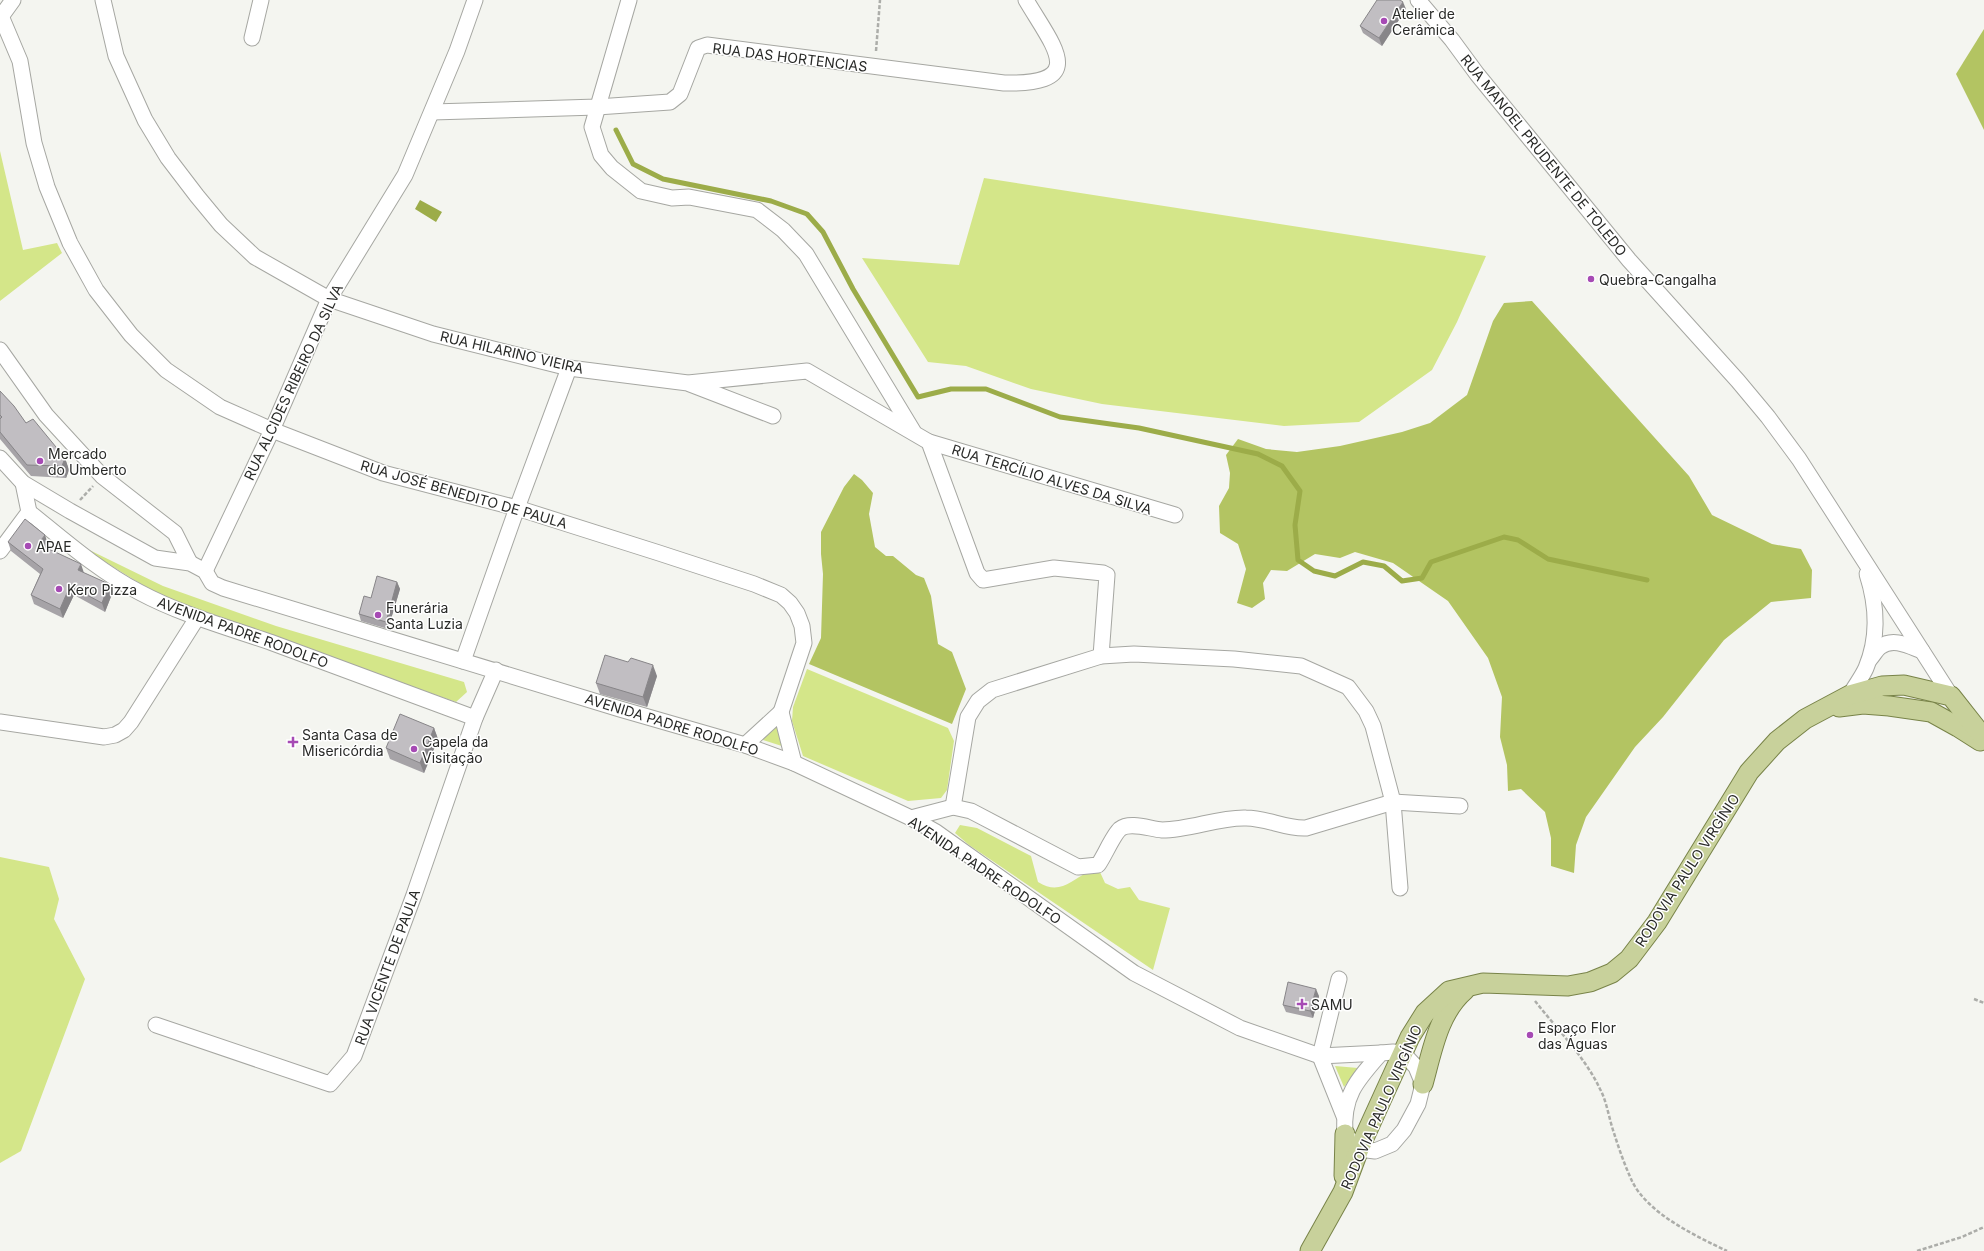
<svg xmlns="http://www.w3.org/2000/svg" width="1984" height="1251" viewBox="0 0 1984 1251" font-family="Inter,sans-serif">
<style>
.green{fill:#d4e689}
.forest{fill:#b3c462}
.water{fill:#9cac49}
.lines{fill:none;stroke-linecap:round;stroke-linejoin:round}
.stream{stroke:#9cac49;stroke-width:5}
.minor-casing{stroke:#a6a7a2;stroke-width:17}
.major-casing{stroke:#788348;stroke-width:21}
.path{stroke:#acada9;stroke-width:2.5;stroke-dasharray:4 2;stroke-linecap:butt}
.minor{stroke:#fff;stroke-width:15}
.major{stroke:#c8d19b;stroke-width:19}
.wall{fill:#a6a3a7}
.shaded-wall{fill:#878588}
.building{fill:#c1bec2;stroke:#878588}
.poi-dot{fill:#a64ab4;stroke:#fff;stroke-width:1.5}
.labels{text-anchor:middle;dominant-baseline:central;stroke-width:3;stroke-linejoin:round;paint-order:stroke}
.poi-label{font-size:14px;fill:#292a28;stroke:#fff;text-anchor:start}
.street-label{font-size:14px;fill:#292a28;stroke:#fff}
</style>
<rect width="100%" height="100%" fill="#f4f5f0"/>
<g class="green">
<path d="M0,151L23,250L57,243L62,253L0,301Z"/>
<path d="M984,178L1486,256L1457,322L1432,370L1359,422L1284,426L1102,404L1031,389L966,366L928,362L862,258L959,265Z"/>
<path d="M73,542L163,586L276,626L464,682L467,692L456,702L293,645L157,594Z"/>
<path d="M807,669L948,728L954,741L947,790L941,798L908,801L803,756L792,721L793,707Z"/>
<path d="M774,724L778,725L785,747L763,740Z"/>
<path d="M960,825L977,828L1031,856L1038,882C1059,895 1070,882 1089,871L1100,872L1105,883L1118,889L1130,887L1139,900L1170,908L1153,970L969,845L955,833Z"/>
<path d="M0,857L49,867L59,899L54,919L85,979L21,1151L0,1163Z"/>
<path d="M1335,1066L1358,1068L1344,1087Z"/>
</g>
<g class="forest">
<path d="M1984,29V130L1956,74Z"/>
<path d="M1532,301L1689,476L1712,515L1772,544L1801,549L1812,570L1811,598L1771,602L1724,640L1663,717L1635,747L1586,817L1576,845L1574,873L1551,866V838L1545,812L1521,789L1508,791L1507,765L1500,737L1502,697L1488,658L1448,601L1393,563L1355,552L1340,558L1315,554L1287,571L1271,570L1263,583L1265,599L1252,608L1237,603L1246,569L1238,544L1220,533L1219,506L1229,488L1230,473L1226,455L1238,439L1266,449L1297,452L1340,446L1402,432L1430,423L1467,395L1493,321L1504,303Z"/>
<path d="M854,474L862,480L873,493L869,514L875,547L886,556H893L916,575L924,578L931,596L938,644L952,652L966,689L952,724L809,664L821,638L823,574L821,554V532L844,487Z"/>
</g>
<path class="water" d="M420,200L442,212L436,222L415,209Z"/>
<g class="lines">
<path class="stream" d="M616,130L633,164L663,179L771,201L807,214L823,232L853,289L918,397L951,389H986L1060,417L1139,428L1258,454L1282,466L1300,491L1295,525L1298,560L1314,571L1335,576L1363,562L1384,566L1402,581L1422,578L1431,562L1504,537L1518,540L1548,559L1647,580"/>
<defs>
<g id="minor">
<path d="M103,0L116,56L145,120L168,158L197,196L221,225L255,257L329,299L433,334L569,368L688,383L807,371L929,442L977,573L983,580L1054,568L1103,573L1107,575L1101,656"/>
<path d="M629,0L592,127L601,155L612,168L641,191L672,198L689,197L757,210L783,230L806,254L913,431"/>
<path d="M1418,0L1452,40L1477,74L1629,260L1738,381L1768,417L1799,459L1951,696"/>
<path d="M1,16L20,61L34,143L47,187L70,243L96,290L131,335L166,370L220,407L272,430L383,473L517,508L659,553L754,584L781,595L790,603L797,613L802,626L804,643L781,712"/>
<path d="M0,18L13,0"/>
<path d="M252,38L261,0"/>
<path d="M432,112L597,107L670,102L680,94L698,48L707,45L1004,83C1090,85 1053,46 1026,0"/>
<path d="M0,350L46,415L102,476L175,533L190,563"/>
<path d="M690,384L773,416"/>
<path d="M929,442L1175,515"/>
<path d="M0,458L23,483L70,511L155,558L190,563L205,571L212,583L223,588L620,709L745,745L794,763L911,818L936,832L1134,973L1240,1028L1320,1056L1381,1053"/>
<path d="M23,483L29,512"/>
<path d="M29,512C65,541 99,571 139,592C180,614 226,627 270,642C338,667 406,692 475,718"/>
<path d="M0,551L29,512"/>
<path d="M205,571L272,430L329,299L405,175L457,51L475,0"/>
<path d="M1870,659C1873,656 1876,650 1880,647C1893,637 1909,646 1922,651"/>
<path d="M463,661L517,508L569,368"/>
<path d="M1850,695C1855,686 1862,677 1866,668C1879,637 1877,605 1867,574"/>
<path d="M0,722L104,737L115,735L124,730L131,722L197,618"/>
<path d="M745,745L781,712L794,763"/>
<path d="M953,807L968,717L978,701L992,690L1101,656L1134,654L1234,659L1301,666L1348,687L1366,711L1373,726L1393,802L1400,888"/>
<path d="M911,818L953,807L971,811L1078,867L1098,865C1104,857 1113,835 1120,829C1130,821 1150,829 1162,830C1191,830 1218,817 1246,818C1267,818 1285,829 1306,828L1393,802L1460,806"/>
<path d="M156,1025L330,1084L354,1056L414,895L475,718L496,670"/>
<path d="M1393,1052L1403,1053L1416,1067L1423,1084L1418,1104L1404,1130L1392,1144L1375,1151L1359,1149L1345,1134C1342,1096 1357,1080 1381,1053Z"/>
<path d="M1320,1056L1339,979"/>
<path d="M1320,1056L1344,1116"/>
</g>
<g id="major">
<path d="M1839,707L1863,704L1889,706L1931,712L1958,727L1980,741"/>
<path d="M1423,1084C1432,1052 1438,1013 1465,990"/>
<path d="M1344,1176L1345,1134"/>
<path d="M1310,1251L1343,1192L1359,1149L1410,1037L1425,1013L1449,991L1483,983L1568,986L1590,982L1612,973L1629,959L1657,922L1749,772L1777,741L1805,719L1850,695L1882,686L1904,685L1951,696L1984,738"/>
</g>
</defs>
<use href="#minor" class="minor-casing"/>
<use href="#major" class="major-casing"/>
<g class="path">
<path d="M876,51L880,0"/>
<path d="M80,500L93,486"/>
<path d="M1974,999L1984,1003"/>
<path d="M1535,1001C1557,1029 1585,1057 1600,1089C1607,1102 1609,1119 1614,1133C1619,1149 1625,1166 1632,1181C1648,1214 1696,1236 1727,1251"/>
<path d="M1917,1251L1962,1237L1984,1227"/>
</g>
<use href="#minor" class="minor"/>
<use href="#major" class="major"/>
</g>
<g class="wall">
<path d="M1406,9L1382,46L1363,33L1360,26Z"/>
<path d="M0,391L26,423L65,458L69,470L66,478L31,476L0,439Z"/>
<path d="M8,542L48,544L46,547L84,573L112,594L105,612L74,595L63,618L34,604L31,595L40,574L11,551Z"/>
<path d="M397,582L400,589L388,629L361,621L359,614L371,598Z"/>
<path d="M657,676L647,707L600,694L596,683Z"/>
<path d="M434,728L438,739L424,773L390,759L386,748Z"/>
<path d="M1319,996L1313,1018L1286,1012L1283,1005Z"/>
</g>
<g class="shaded-wall">
<path d="M1403,2L1406,9L1382,46L1379,38Z"/>
<path d="M65,458L69,470L66,478L62,466Z"/>
<path d="M45,535L48,544L41,553L38,544Z"/>
<path d="M81,564L84,573L78,570Z"/>
<path d="M397,582L400,589L388,629L386,622Z"/>
<path d="M109,584L112,594L105,612L102,603Z"/>
<path d="M70,586L74,595L63,618L60,609Z"/>
<path d="M653,665L657,676L647,707L643,697Z"/>
<path d="M434,728L438,739L424,773L420,763Z"/>
<path d="M1316,989L1319,996L1313,1018L1310,1011Z"/>
</g>
<g class="building">
<path d="M1377,0H1400L1403,2L1379,38L1360,26Z"/>
<path d="M0,391L14,406L26,423L33,419L65,458L62,466L27,465L0,432V419L2,417L0,415Z"/>
<path d="M25,519L45,535L38,544L81,564L78,570L109,584L102,603L70,586L60,609L31,595L43,569L8,542Z"/>
<path d="M377,576L397,582L386,622L359,614L364,596L371,598Z"/>
<path d="M605,655L628,662L631,658L653,665L643,697L596,683Z"/>
<path d="M400,714L434,728L420,763L386,748Z"/>
<path d="M1288,982L1316,989L1310,1011L1283,1005Z"/>
</g>
<g class="poi-dot">
<circle cx="1384" cy="21" r="4"/>
<circle cx="1591" cy="279" r="4"/>
<circle cx="40" cy="461" r="4"/>
<circle cx="28" cy="546" r="4"/>
<circle cx="59" cy="589" r="4"/>
<circle cx="378" cy="615" r="4"/>
<path d="M291 736h4v4h4v4h-4v4h-4v-4h-4v-4h4z"/>
<circle cx="414" cy="749" r="4"/>
<path d="M1300 998h4v4h4v4h-4v4h-4v-4h-4v-4h4z"/>
<circle cx="1530" cy="1035" r="4"/>
</g>
<g class="labels">
<g class="poi-label">
<text x="1392" y="13">Atelier de<tspan x="1392" dy="16">Cerâmica</tspan></text>
<text x="1599" y="279">Quebra-Cangalha</text>
<text x="48" y="453">Mercado<tspan x="48" dy="16">do Umberto</tspan></text>
<text x="36" y="546">APAE</text>
<text x="67" y="589">Kero Pizza</text>
<text x="386" y="607">Funerária<tspan x="386" dy="16">Santa Luzia</tspan></text>
<text x="302" y="734">Santa Casa de<tspan x="302" dy="16">Misericórdia</tspan></text>
<text x="422" y="741">Capela da<tspan x="422" dy="16">Visitação</tspan></text>
<text x="1311" y="1004">SAMU</text>
<text x="1538" y="1027">Espaço Flor<tspan x="1538" dy="16">das Águas</tspan></text>
</g>
<g class="street-label">
<text transform="translate(790 57) rotate(7)">RUA DAS HORTENCIAS</text>
<text transform="translate(1544 155) rotate(51)">RUA MANOEL PRUDENTE DE TOLEDO</text>
<text transform="translate(512 352) rotate(13)">RUA HILARINO VIEIRA</text>
<text transform="translate(293 382) rotate(-65)">RUA ALCIDES RIBEIRO DA SILVA</text>
<text transform="translate(1052 479) rotate(17)">RUA TERCÍLIO ALVES DA SILVA</text>
<text transform="translate(464 494) rotate(16)">RUA JOSÉ BENEDITO DE PAULA</text>
<text transform="translate(243 632) rotate(20)">AVENIDA PADRE RODOLFO</text>
<text transform="translate(672 724) rotate(17)">AVENIDA PADRE RODOLFO</text>
<text transform="translate(985 870) rotate(34)">AVENIDA PADRE RODOLFO</text>
<text transform="translate(1687 870) rotate(-57)">RODOVIA PAULO VIRGÍNIO</text>
<text transform="translate(387 967) rotate(-70)">RUA VICENTE DE PAULA</text>
<text transform="translate(1381 1107) rotate(-66)">RODOVIA PAULO VIRGÍNIO</text>
</g>
</g>
</svg>
